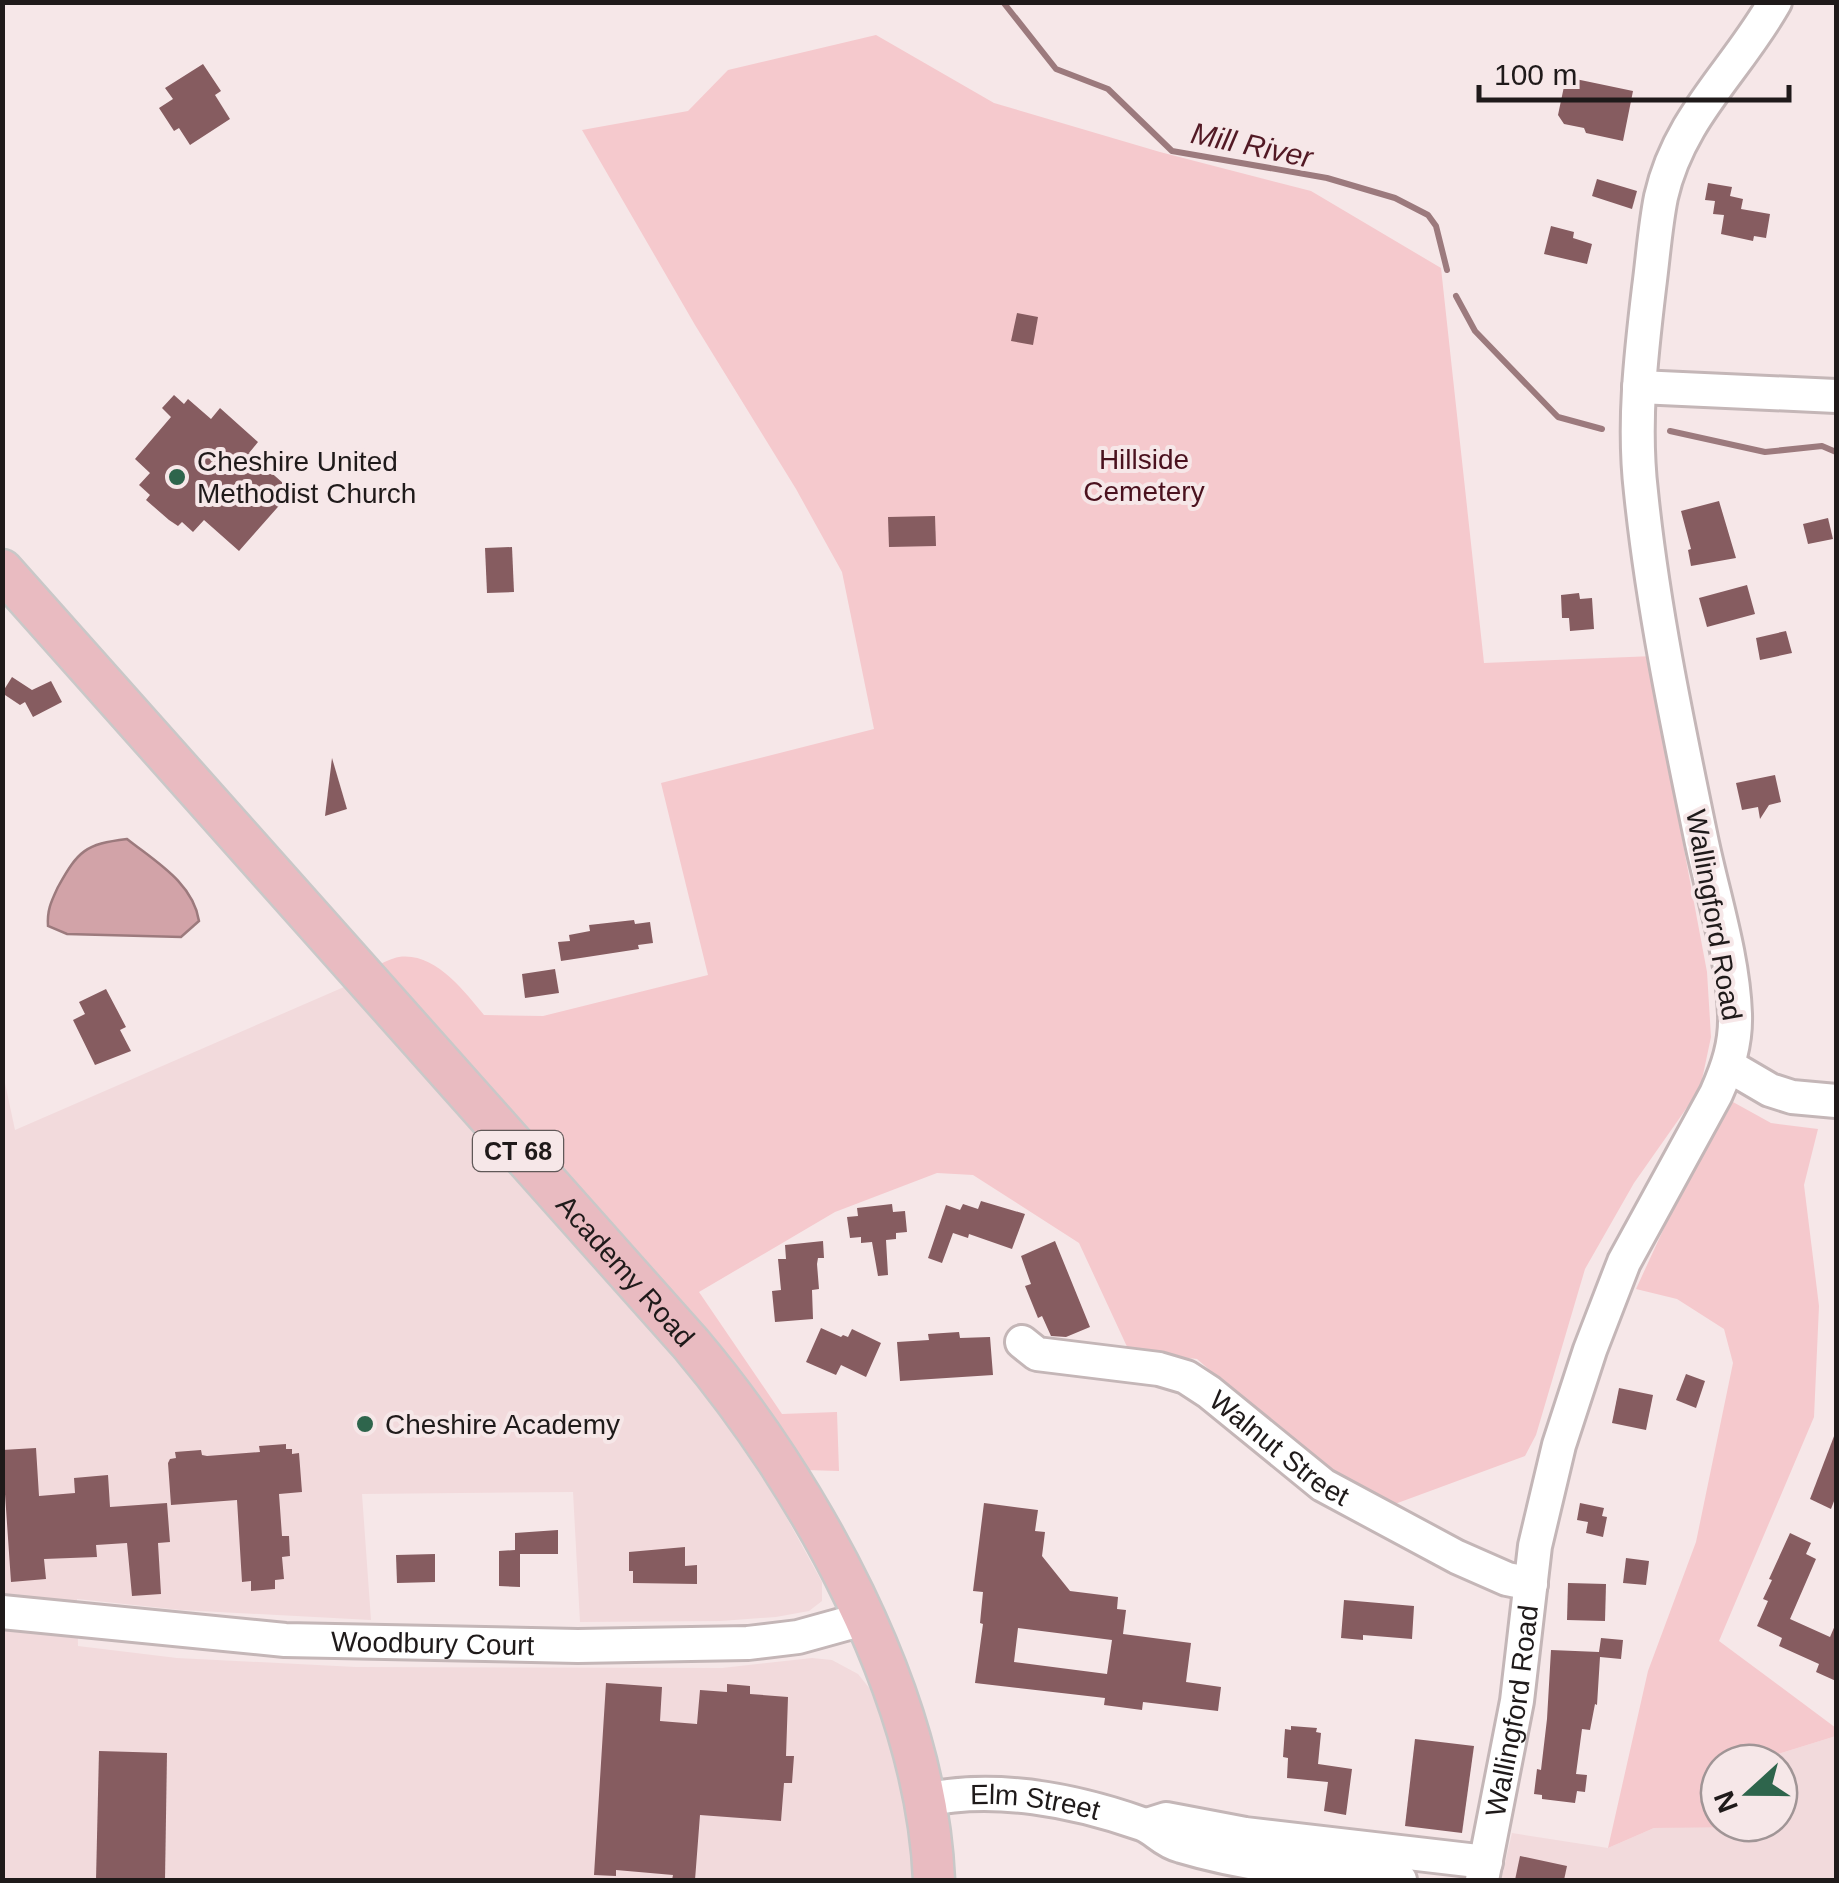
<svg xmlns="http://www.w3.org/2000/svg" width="1839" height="1883" viewBox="0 0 1839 1883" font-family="Helvetica,sans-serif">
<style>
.built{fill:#f2dadc}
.green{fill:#f5c9cd}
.water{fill:#d2a3a8;stroke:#9c7a7d;stroke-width:2.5}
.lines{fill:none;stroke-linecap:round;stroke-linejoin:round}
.stream{stroke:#9c7a7d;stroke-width:6}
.building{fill:#865c60;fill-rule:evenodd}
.minor-casing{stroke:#c4b6b7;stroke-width:38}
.major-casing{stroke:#c9c8c8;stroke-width:45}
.minor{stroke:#fff;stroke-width:32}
.major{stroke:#e9bbc1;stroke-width:40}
.poi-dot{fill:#2e654c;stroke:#f6e7e8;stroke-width:4}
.labels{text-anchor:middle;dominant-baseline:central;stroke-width:8;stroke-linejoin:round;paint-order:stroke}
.shield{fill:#f6e7e8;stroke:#605858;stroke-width:2.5}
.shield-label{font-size:25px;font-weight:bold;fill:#1f1a1a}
.park-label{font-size:28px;fill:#4a111e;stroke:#f6e7e8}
.poi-label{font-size:28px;fill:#1f1a1a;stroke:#f6e7e8;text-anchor:start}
.street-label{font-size:28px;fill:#1f1a1a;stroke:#f6e7e8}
.water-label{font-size:30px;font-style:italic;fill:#521924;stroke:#f6e7e8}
</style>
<rect width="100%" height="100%" fill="#f6e7e8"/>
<g class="built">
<path d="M344,987L708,1397L777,1500L822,1582V1601L809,1611L776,1617L721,1621L580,1622L573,1492L362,1494L371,1620L181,1610L77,1599L78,1646L177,1658L356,1667L722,1668L812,1658L832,1660L858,1674L870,1689L895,1755L906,1803L914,1880H3L2,1069L15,1130Z"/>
<path d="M1836,1736V1880H1501L1512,1833L1608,1848L1654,1828L1779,1823V1763H1749Z"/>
</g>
<g class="green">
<path d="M876,35L994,103L1160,152L1311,191L1441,268L1484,663L1654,656L1675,801L1707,972L1711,1037L1700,1089L1634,1183L1585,1269L1536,1435L1525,1456L1384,1508L1327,1473L1197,1359L1129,1351L1079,1243L973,1175L937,1173L835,1212L699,1292L782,1414L837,1412L839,1471L806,1470L376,966C383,963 392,958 399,957C435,952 464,991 484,1015L543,1016L708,975L661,783L874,729L842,572L796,489L695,325L582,130L688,111L728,70Z"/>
<path d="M1733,1102L1771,1123L1818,1129L1804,1185L1819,1306L1814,1417L1719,1641L1836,1728V1736L1749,1763H1719V1823H1736V1827L1654,1828L1608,1848L1648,1671L1696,1542L1733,1363L1724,1329L1677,1299L1636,1289L1676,1202Z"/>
</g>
<path class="water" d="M127,839C156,862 193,883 199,921L181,937L67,934L48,926C47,910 51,902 58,887C78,851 85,844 127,839Z"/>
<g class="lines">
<g class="stream">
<path d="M1003,2L1056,69L1108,89L1172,151L1327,178L1395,198L1428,215L1436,226L1447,270"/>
<path d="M1456,296L1475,331L1558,417L1602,429"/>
<path d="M1670,431L1765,452L1822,446L1836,452"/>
</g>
</g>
<g class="building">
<path d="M203,64L221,91L215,95L230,119L190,145L179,128L174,131L159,108L173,99L165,88Z"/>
<path d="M1566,77L1633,91L1623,141L1586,133L1584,128L1564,124L1558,115Z"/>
<path d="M1597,179L1637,191L1632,209L1592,196Z"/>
<path d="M1708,183L1732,187L1730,196L1743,199L1741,209L1770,214L1766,238L1754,236L1753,241L1721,234L1724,215L1713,214L1715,201L1705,200Z"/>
<path d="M1551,226L1574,232L1573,238L1592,244L1587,264L1544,254Z"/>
<path d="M1017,313L1038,317L1033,345L1011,341Z"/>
<path d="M174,395L184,404L188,399L211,419L220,408L258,442L249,453L292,491L239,551L204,520L193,532L182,522L178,526L169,520L146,500L150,495L139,485L150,473L135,459L171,417L162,408Z"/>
<path d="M1719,501L1736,558L1691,566L1688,550L1691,549L1681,511Z"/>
<path d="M935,516L936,546L889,547L888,517Z"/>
<path d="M1828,518L1833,539L1808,544L1803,524Z"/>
<path d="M512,547L514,592L487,593L485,548Z"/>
<path d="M1747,585L1755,614L1707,627L1699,598Z"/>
<path d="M1579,593L1580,599L1592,598L1594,629L1570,631L1569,618H1562L1561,595Z"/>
<path d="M1786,631L1792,653L1760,660L1756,638Z"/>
<path d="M12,677L32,690L51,681L62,702L33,717L25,702L20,705L2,693Z"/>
<path d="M332,758L347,809L325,816Z"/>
<path d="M1775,775L1781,802L1769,805L1760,819L1758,807L1742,810L1736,783Z"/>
<path d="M634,920L635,924L650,922L653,943L638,945L639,949L561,961L558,942L570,941L569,935L590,931L589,925Z"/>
<path d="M555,969L559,993L525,998L522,974Z"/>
<path d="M106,989L126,1027L120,1030L131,1051L95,1065L73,1020L85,1014L79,1002Z"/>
<path d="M981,1201L1025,1214L1012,1249L969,1234L968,1238L953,1233L942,1263L928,1258L946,1205L960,1210L963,1204L978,1209Z"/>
<path d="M892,1204L893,1212L905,1211L907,1232L896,1233V1239L886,1240L888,1275L878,1276L872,1242L861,1243V1237L850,1238L847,1217L858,1216L857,1208Z"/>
<path d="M823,1241L824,1258H818L817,1264L819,1289L812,1290L813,1319L775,1322L772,1291L781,1290L778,1259H786L785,1245Z"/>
<path d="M1055,1241L1090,1327L1066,1337L1051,1336L1042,1316L1038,1318L1025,1286L1031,1284L1021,1256Z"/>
<path d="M821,1328L841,1337L843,1335L848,1337L852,1329L881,1343L866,1377L841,1365L836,1375L806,1362Z"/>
<path d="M959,1332L960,1338L990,1337L993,1375L900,1381L897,1342L929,1340L928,1334Z"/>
<path d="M1686,1374L1705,1381L1696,1408L1676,1400Z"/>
<path d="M1619,1388L1653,1395L1646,1430L1612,1423Z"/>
<path d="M1836,1431V1496L1831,1509L1810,1499Z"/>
<path d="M286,1444V1449H292V1454L299,1453L302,1492L279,1494L282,1536H289L290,1556L282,1557L284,1579L275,1580V1589L251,1591V1581L242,1582L237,1500L171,1505L168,1463L170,1459L176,1458L175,1452L201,1450L202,1455L207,1456L260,1452L259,1446Z"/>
<path d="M36,1448L39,1496L75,1493L74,1478L108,1475L110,1507L167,1503L170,1542L158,1543L161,1594L132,1596L127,1543L96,1545L97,1557L44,1559L46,1579L11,1582L2,1450Z"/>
<path d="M984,1503L1038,1510L1035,1531L1045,1532L1042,1556L1070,1591L1118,1597L1117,1609L1126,1610L1123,1634L1191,1643L1186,1682L1221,1687L1218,1711L1143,1702L1142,1710L1104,1705L1105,1698L975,1683L983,1624L980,1623L983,1592L973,1591ZM1018,1628L1112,1640L1107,1674L1014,1662Z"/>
<path d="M1580,1503L1604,1508L1602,1516L1607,1517L1603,1537L1586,1533L1588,1522L1577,1520Z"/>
<path d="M558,1530V1554H520V1587L499,1586V1551L515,1550V1533Z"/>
<path d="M1790,1533L1811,1543L1806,1554L1816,1559L1790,1619L1830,1637L1836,1623V1681L1816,1672L1819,1664L1779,1646L1782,1638L1757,1626L1768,1601L1763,1599L1772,1580L1769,1579Z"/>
<path d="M685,1547V1566L697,1565V1584L633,1583V1571H629V1552Z"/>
<path d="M435,1554V1582L397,1583L396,1555Z"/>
<path d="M1626,1558L1649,1561L1646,1585L1623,1583Z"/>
<path d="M1568,1583L1606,1584L1605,1621L1567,1620Z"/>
<path d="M1344,1600L1414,1606L1412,1639L1363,1635V1640L1341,1638Z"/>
<path d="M1601,1638L1623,1640L1621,1659L1600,1657L1597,1705L1595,1704L1590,1730L1582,1729L1576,1774L1587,1775L1585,1792L1577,1791L1575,1803L1542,1799V1795L1534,1794L1537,1769L1541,1770L1547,1719L1551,1650L1599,1652Z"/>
<path d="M606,1683L662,1687L660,1721L697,1724L700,1690L727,1692V1684L750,1686V1694L788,1697L786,1756H794L792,1783H784L781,1821L700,1815L695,1880H672L673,1875L616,1870V1876L594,1875Z"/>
<path d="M1291,1726L1317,1728L1316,1732L1321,1733L1318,1764L1352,1769L1346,1815L1324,1811L1328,1782L1287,1778L1288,1758L1283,1757L1285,1729L1291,1730Z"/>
<path d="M1415,1739L1474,1746L1462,1833L1405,1826Z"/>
<path d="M99,1751L167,1753L165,1880H96Z"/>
<path d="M1520,1856L1567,1866L1564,1880H1515Z"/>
</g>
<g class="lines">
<defs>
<g id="minor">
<path d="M1639,387L1836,396"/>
<path d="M1729,1066L1770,1090L1792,1097L1836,1101"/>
<path id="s1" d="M1022,1342L1037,1354L1159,1369L1186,1377L1209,1392L1323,1485L1457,1557L1507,1579L1531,1584"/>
<path id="s2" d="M2,1612L285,1640L578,1646L748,1643L798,1637L863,1619"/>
<path id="s3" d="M924,1800C995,1785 1074,1800 1142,1824C1156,1829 1162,1841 1181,1846C1251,1867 1326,1873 1400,1880"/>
<path d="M1147,1825L1166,1819L1245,1834L1486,1862"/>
<path id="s4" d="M1482,1880L1517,1701L1535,1546L1559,1445L1590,1350L1624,1262L1716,1094C1728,1067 1736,1044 1735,1014C1733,957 1714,899 1702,843C1678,727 1653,609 1641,492C1633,424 1641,355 1649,288C1653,258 1655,227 1661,197C1679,117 1736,71 1775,2"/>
</g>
<g id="major">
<path id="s5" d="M2,570L691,1344C809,1484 926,1693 934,1880"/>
</g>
</defs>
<use href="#minor" class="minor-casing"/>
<use href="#major" class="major-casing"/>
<use href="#minor" class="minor"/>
<use href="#major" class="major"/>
</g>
<g class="poi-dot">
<circle cx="177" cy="477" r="10"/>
<circle cx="365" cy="1424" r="10"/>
</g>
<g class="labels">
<rect class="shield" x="473" y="1131" width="90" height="40" rx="8"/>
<g class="shield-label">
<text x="518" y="1151">CT 68</text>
</g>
<g class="park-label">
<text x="1144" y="459">Hillside<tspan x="1144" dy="32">Cemetery</tspan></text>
</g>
<g class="poi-label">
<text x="197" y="461">Cheshire United<tspan x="197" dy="32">Methodist Church</tspan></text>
<text x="385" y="1424">Cheshire Academy</text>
</g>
<g class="street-label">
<text transform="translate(1714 915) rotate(80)">Wallingford Road</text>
<text stroke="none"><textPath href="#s5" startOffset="938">Academy Road</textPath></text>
<text stroke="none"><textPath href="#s1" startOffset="288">Walnut Street</textPath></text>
<text stroke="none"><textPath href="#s2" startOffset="432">Woodbury Court</textPath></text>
<text stroke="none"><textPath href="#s4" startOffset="172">Wallingford Road</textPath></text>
<text stroke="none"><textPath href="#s3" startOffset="112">Elm Street</textPath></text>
</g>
<g class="water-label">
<text transform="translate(1252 145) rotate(12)">Mill River</text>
</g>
</g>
<rect width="1839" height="1883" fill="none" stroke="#1f1a1a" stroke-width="10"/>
<g transform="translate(1749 1793) rotate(249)"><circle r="48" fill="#f6e7e8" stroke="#a09596" stroke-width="2.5"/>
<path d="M0-8L18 38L0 25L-18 38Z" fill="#2e654c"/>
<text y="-15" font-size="28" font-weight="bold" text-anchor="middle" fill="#1f1a1a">N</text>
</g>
<path d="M1479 85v15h310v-15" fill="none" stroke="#1f1a1a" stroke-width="5"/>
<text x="1494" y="85" font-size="30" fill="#1f1a1a" stroke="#f6e7e8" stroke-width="8" paint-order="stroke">100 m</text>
</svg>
